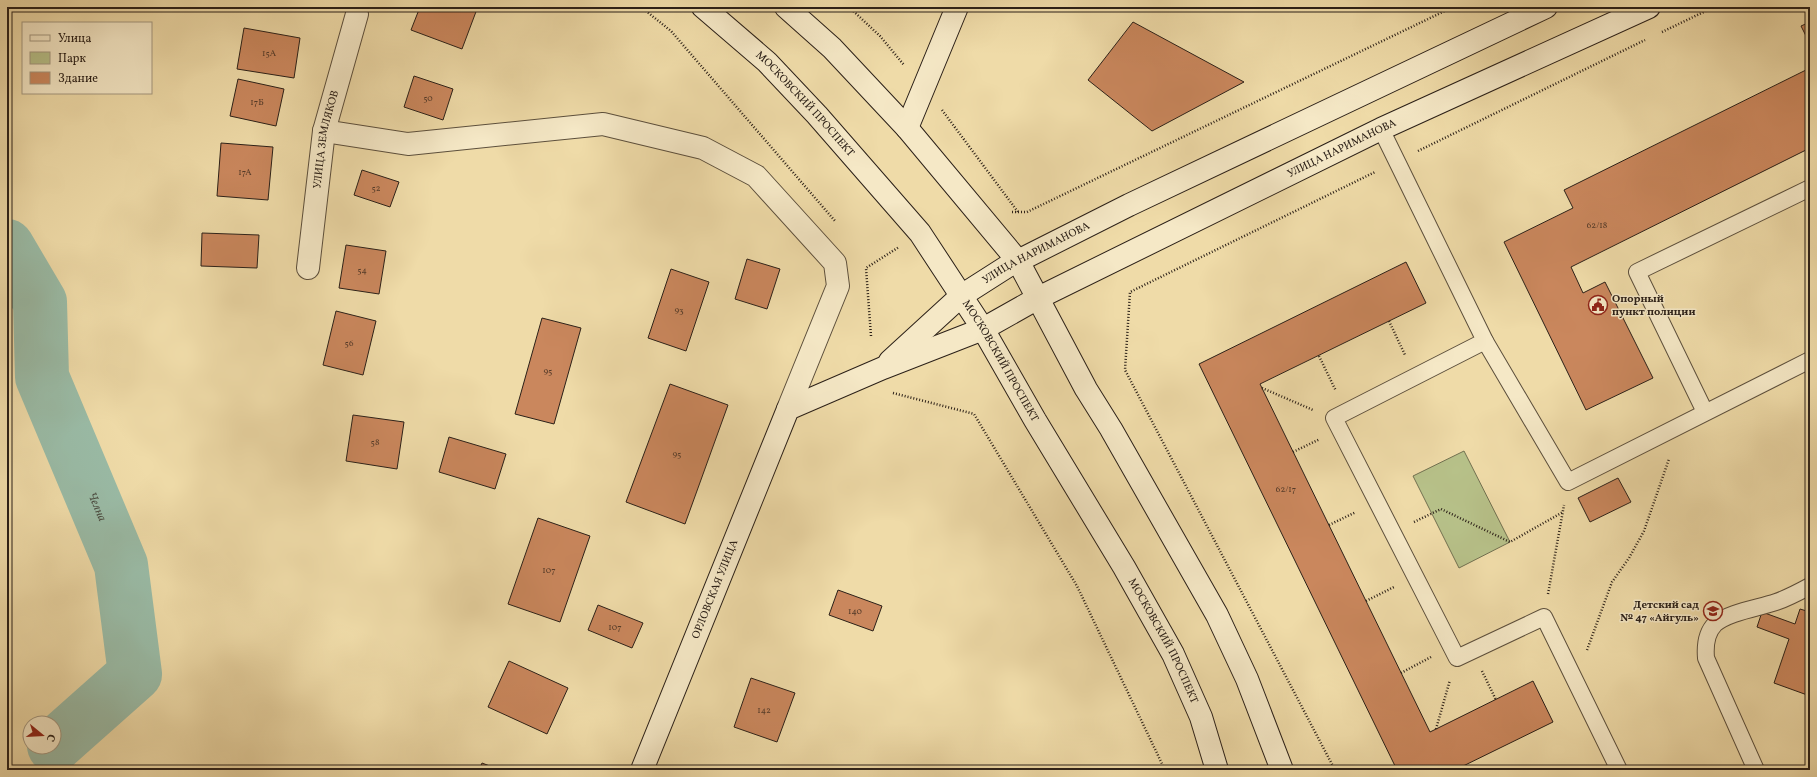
<svg xmlns="http://www.w3.org/2000/svg" width="1817" height="777" viewBox="0 0 1817 777" font-family="Vollkorn,serif">
<style>
.green{fill:#b7c189;stroke:#717050}
.lines{fill:none;stroke-linecap:round;stroke-linejoin:round}
.river{stroke:#9abba6;stroke-width:54}
.building{fill:#ca875d;stroke:#2b2018}
.lane-casing{stroke:#5c4f3c;stroke-width:18}
.street-casing{stroke:#5c4f3c;stroke-width:24}
.secondary-casing{stroke:#2b2018;stroke-width:24}
.path{stroke:#2b2018;stroke-width:2.5;stroke-dasharray:1 2;stroke-linecap:butt}
.lane{stroke:#f5e8c6;stroke-width:16}
.street{stroke:#f5e8c6;stroke-width:22}
.secondary{stroke:#f5e8c6;stroke-width:22}
.labels{text-anchor:middle;dominant-baseline:central;stroke-width:3;stroke-linejoin:round;paint-order:stroke}
.number-label{font-size:9px;fill:#533a29}
.street-label{font-size:11px;fill:#2b2018;stroke:#f5e8c6}
.poi-label{font-size:11px;font-weight:bold;fill:#2b2018;stroke:#f5e8c6;text-anchor:start}
.water-label{font-size:12px;font-style:italic;fill:#4c4e43;stroke:#f5e8c6}
</style>
<rect width="100%" height="100%" fill="#efdba8"/>
<filter id="stains"><feTurbulence type="fractalNoise" baseFrequency=".005" numOctaves="4"/><feColorMatrix values="0 0 0 0 .2 0 0 0 0 .09 0 0 0 0 .02 0 0 0 .5 -.17"/></filter>
<radialGradient id="worn" r=".72"><stop offset=".6" stop-color="#630" stop-opacity="0"/><stop offset="1" stop-color="#630" stop-opacity=".3"/></radialGradient>
<path class="green" d="M1464,451L1510,542L1459,568L1413,476Z"/>
<g class="lines">
<path class="river" id="s1" d="M7,246L40,302L42,377L121,565L135,674L54,746"/>
</g>
<g class="building">
<path d="M420,7H472L477,9L462,49L411,30Z"/>
<path d="M1133,22L1244,82L1152,131L1088,80Z"/>
<path d="M1810,22V44L1801,26Z"/>
<path d="M244,28L300,38L294,78L237,69Z"/>
<path d="M1810,68V148L1571,267L1583,293L1605,282L1653,378L1586,410L1504,242L1573,208L1564,190Z"/>
<path d="M414,76L453,89L443,120L404,107Z"/>
<path d="M238,79L284,89L276,126L230,116Z"/>
<path d="M221,143L273,147L268,200L217,196Z"/>
<path d="M362,170L399,182L390,207L354,195Z"/>
<path d="M202,233L259,235L257,268L201,266Z"/>
<path d="M346,245L386,251L379,294L339,288Z"/>
<path d="M747,259L780,269L767,309L735,299Z"/>
<path d="M1406,262L1426,303L1260,384L1430,732L1533,681L1553,722L1455,770H1397L1199,364Z"/>
<path d="M671,269L709,282L686,351L648,338Z"/>
<path d="M336,311L376,321L363,375L323,365Z"/>
<path d="M542,318L581,328L554,424L515,414Z"/>
<path d="M670,384L728,405L685,524L626,502Z"/>
<path d="M353,415L404,422L397,469L346,461Z"/>
<path d="M449,437L506,454L495,489L439,472Z"/>
<path d="M1618,478L1631,502L1590,522L1578,498Z"/>
<path d="M538,518L590,536L560,622L508,604Z"/>
<path d="M838,590L882,606L873,631L829,615Z"/>
<path d="M598,605L643,623L632,648L588,630Z"/>
<path d="M1800,609L1810,612V696L1774,683L1789,639L1757,627L1762,612L1795,624Z"/>
<path d="M509,661L568,688L547,734L488,707Z"/>
<path d="M751,678L795,693L777,742L734,727Z"/>
<path d="M482,763L500,770H479Z"/>
</g>
<g class="lines">
<defs>
<g id="lane">
<path d="M1381,129L1485,341L1334,418L1457,658L1544,617L1619,770"/>
<path d="M1485,341L1568,482L1810,360"/>
<path d="M1705,412L1637,272L1810,188"/>
<path d="M1756,770L1706,658C1705,646 1706,633 1715,624C1729,612 1759,608 1776,602C1788,598 1799,592 1810,586"/>
</g>
<g id="street">
<path d="M324,131L408,144L603,124L703,148L756,176L835,263L838,286L788,409"/>
<path id="s2" d="M308,268L324,131L357,14"/>
</g>
<g id="secondary">
<path id="s3" d="M703,7L767,62L817,115L920,233L983,329L1035,420L1124,567L1173,654L1201,717L1217,770"/>
<path d="M786,7L832,48L907,128L1018,261L1086,389L1111,429L1217,615L1247,679L1282,770"/>
<path d="M907,128L957,7"/>
<path id="s4" d="M890,361L961,296L1008,266L1129,205L1546,7"/>
<path id="s5" d="M642,770L788,409L883,368L983,329L1038,298L1381,129L1649,7"/>
</g>
</defs>
<use href="#lane" class="lane-casing"/>
<use href="#street" class="street-casing"/>
<use href="#secondary" class="secondary-casing"/>
<g class="path">
<path d="M641,7L671,31L835,221"/>
<path d="M849,7L880,36L904,65"/>
<path d="M1662,32L1714,7"/>
<path d="M942,110L1018,212"/>
<path d="M1418,151L1645,40"/>
<path d="M1012,212H1027L1453,7"/>
<path d="M1389,321L1405,355"/>
<path d="M871,336L866,268L899,247"/>
<path d="M1319,356L1336,391"/>
<path d="M1262,388L1313,410"/>
<path d="M893,393L974,414L1077,586L1165,770"/>
<path d="M1293,452L1320,439"/>
<path d="M1414,522L1441,509L1510,542L1563,512"/>
<path d="M1329,525L1356,512"/>
<path d="M1548,594L1564,505"/>
<path d="M1366,601L1394,587"/>
<path d="M1587,650L1612,582L1629,558L1644,531L1669,459"/>
<path d="M1482,671L1496,700"/>
<path d="M1401,673L1431,657"/>
<path d="M1436,729L1450,680"/>
<path d="M1335,770L1125,370L1130,292L1375,172"/>
</g>
<use href="#lane" class="lane"/>
<use href="#street" class="street"/>
<use href="#secondary" class="secondary"/>
</g>
<defs>
<symbol id="civic-ring" viewBox="-11 -11 22 22"><circle r="9.5" fill="#f5e8c6" stroke="#8f2418" stroke-width="1.5"/><path d="M-.6-6.5H3V-4.5H.6V-3L4-1V1h2V6H-6V1h2V-1L-.6-3ZM-1.2 2.5V6h2.4V2.5Z" fill="#8f2418"/></symbol>
<symbol id="school-ring" viewBox="-11 -11 22 22"><circle r="9.5" fill="#f5e8c6" stroke="#8f2418" stroke-width="1.5"/><path d="M0-5L7-2L0 1L-7-2ZM-4 1L0 2.5L4 1V4Q0 6-4 4Z" fill="#8f2418"/></symbol>
</defs>
<g fill-rule="evenodd">
<use href="#civic-ring" x="1587" y="294" width="22" height="22"/>
<use href="#school-ring" x="1702" y="600" width="22" height="22"/>
</g>
<g class="labels">
<g class="number-label">
<text x="269" y="53">15А</text>
<text x="428" y="98">50</text>
<text x="257" y="102">17Б</text>
<text x="245" y="172">17А</text>
<text x="376" y="188">52</text>
<text x="1597" y="225">62/18</text>
<text x="362" y="270">54</text>
<text x="679" y="310">93</text>
<text x="349" y="343">56</text>
<text x="548" y="371">95</text>
<text x="375" y="442">58</text>
<text x="677" y="454">95</text>
<text x="1286" y="489">62/17</text>
<text x="549" y="570">107</text>
<text x="855" y="611">140</text>
<text x="615" y="627">107</text>
<text x="764" y="710">142</text>
</g>
<g class="street-label">
<text stroke="none"><textPath href="#s3" startOffset="141">МОСКОВСКИЙ ПРОСПЕКТ</textPath></text>
<text stroke="none"><textPath href="#s2" startOffset="130">УЛИЦА ЗЕМЛЯКОВ</textPath></text>
<text stroke="none"><textPath href="#s5" startOffset="1002">УЛИЦА НАРИМАНОВА</textPath></text>
<text stroke="none"><textPath href="#s4" startOffset="183">УЛИЦА НАРИМАНОВА</textPath></text>
<text stroke="none"><textPath href="#s3" startOffset="465">МОСКОВСКИЙ ПРОСПЕКТ</textPath></text>
<text stroke="none"><textPath href="#s5" startOffset="195">ОРЛОВСКАЯ УЛИЦА</textPath></text>
<text stroke="none"><textPath href="#s3" startOffset="789">МОСКОВСКИЙ ПРОСПЕКТ</textPath></text>
</g>
<g class="poi-label">
<text x="1612" y="299">Опорный<tspan x="1612" dy="13">пункт полиции</tspan></text>
<text x="1699" y="605" text-anchor="end">Детский сад<tspan x="1699" dy="13">№ 47 «Айгуль»</tspan></text>
</g>
<g class="water-label">
<text stroke="none"><textPath href="#s1" startOffset="281">Челна</textPath></text>
</g>
</g>
<rect width="1817" height="777" fill="none" stroke="#efdba8" stroke-width="24"/>
<rect x="8" y="8" width="1801" height="761" fill="none" stroke="#2b2018" stroke-width="2"/>
<rect x="12" y="12" width="1793" height="753" fill="none" stroke="#2b2018"/>
<rect x="22" y="22" width="130" height="72" fill="#f5e8c6" stroke="#a49880"/>
<rect x="30" y="35" width="20" height="6" fill="#f5e8c6" stroke="#a49880"/>
<text x="58" y="42" font-size="12" fill="#2b2018">Улица</text>
<rect x="30" y="52" width="20" height="12" fill="#b7c189" stroke="#a49880"/>
<text x="58" y="62" font-size="12" fill="#2b2018">Парк</text>
<rect x="30" y="72" width="20" height="12" fill="#ca875d" stroke="#a49880"/>
<text x="58" y="82" font-size="12" fill="#2b2018">Здание</text>
<g transform="translate(42 735) rotate(108)"><circle r="19" fill="#f5e8c6" stroke="#a49880"/>
<path d="M0-3L7 15L0 10L-7 15Z" fill="#8f2418"/>
<text y="-6" font-size="11" font-weight="bold" text-anchor="middle" fill="#2b2018">С</text>
</g>
<rect width="100%" height="100%" filter="url(#stains)"/>
<rect width="100%" height="100%" fill="url(#worn)"/>
</svg>
